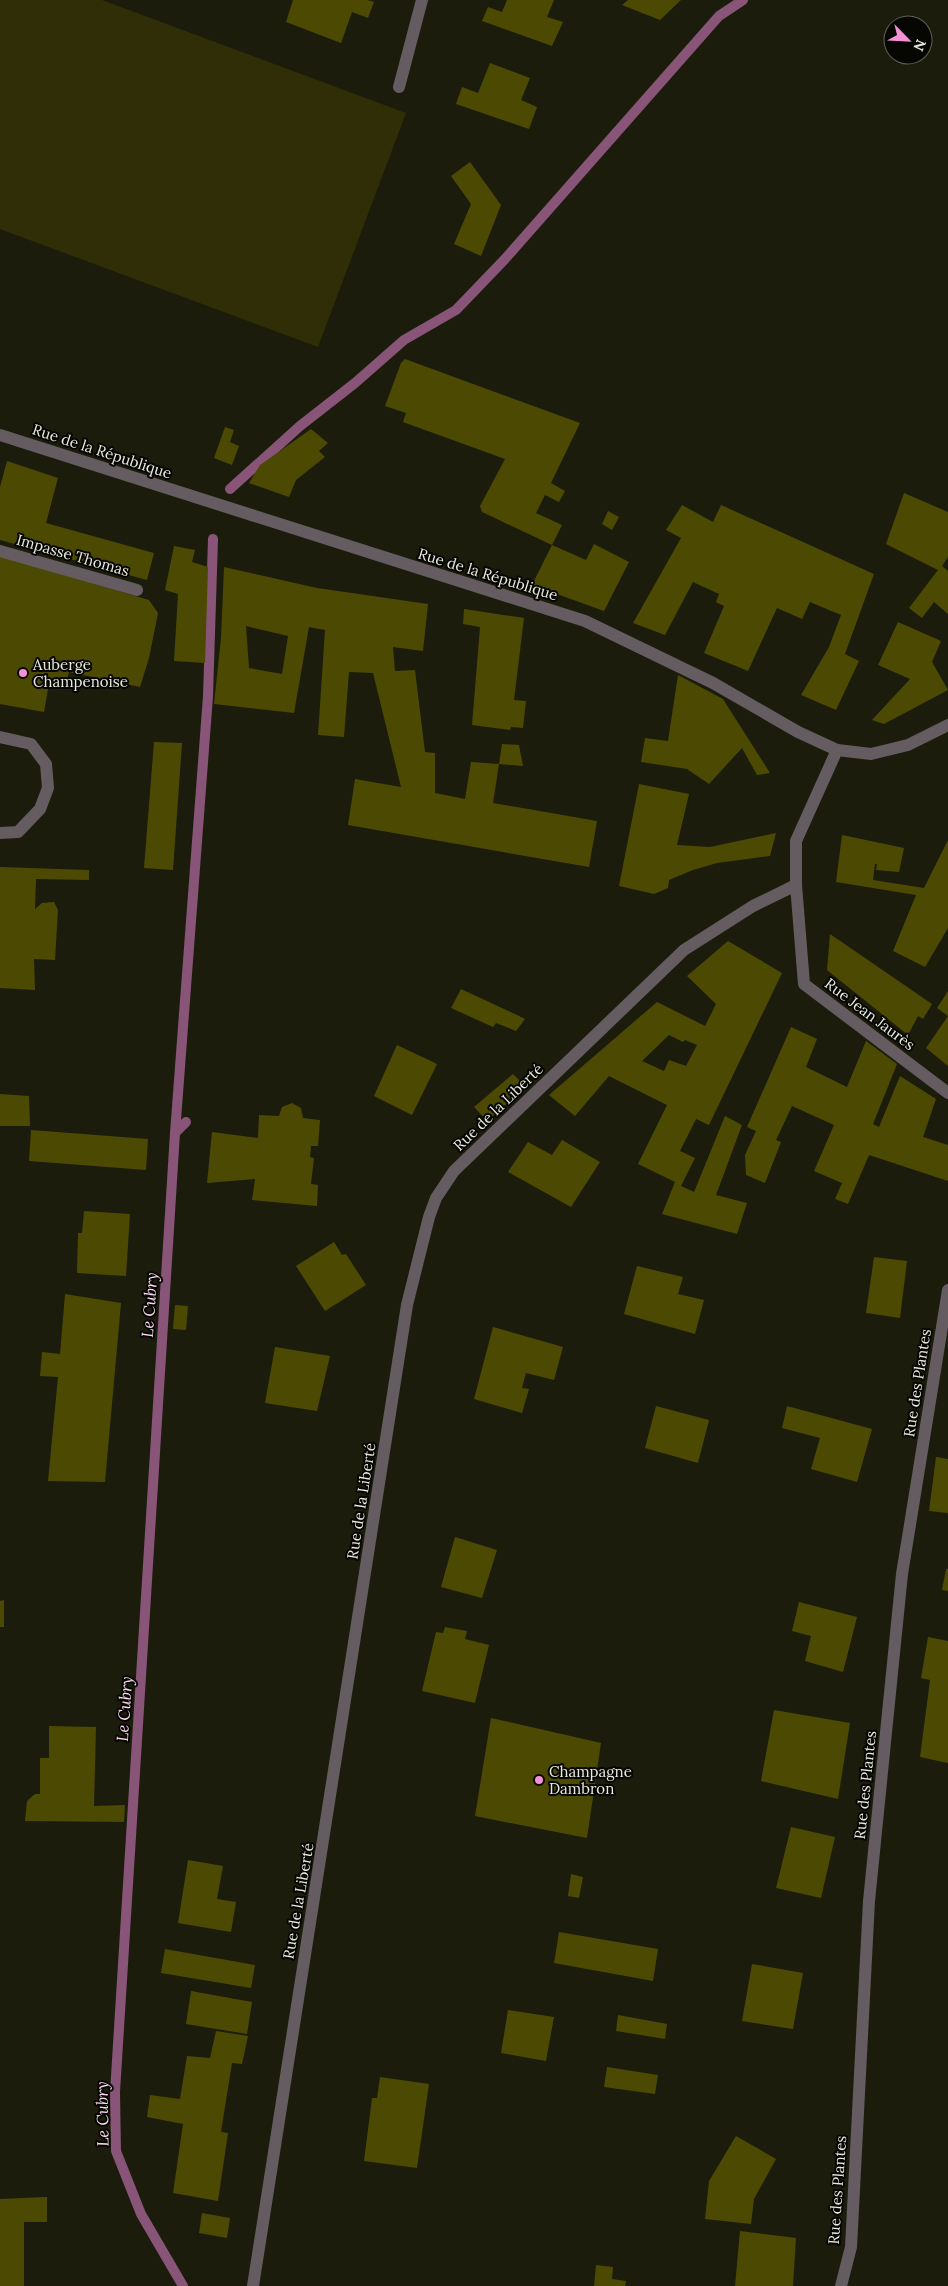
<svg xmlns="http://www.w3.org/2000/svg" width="948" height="2286" viewBox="0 0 948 2286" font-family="Lora,serif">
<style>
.green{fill:#302e06}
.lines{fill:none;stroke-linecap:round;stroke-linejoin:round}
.stream{stroke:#885477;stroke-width:10}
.building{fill:#4c4a02;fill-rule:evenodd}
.service{stroke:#645c61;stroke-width:12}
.minor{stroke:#645c61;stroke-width:12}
.tertiary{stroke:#645c61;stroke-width:12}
.poi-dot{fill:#f491d4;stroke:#060602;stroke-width:2}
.labels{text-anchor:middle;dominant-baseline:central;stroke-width:4;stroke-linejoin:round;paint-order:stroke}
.street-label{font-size:15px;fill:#e9e9df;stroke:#060602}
.poi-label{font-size:15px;fill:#e9e9df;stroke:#060602;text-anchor:start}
.water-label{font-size:16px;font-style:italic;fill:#fad9ee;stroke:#060602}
</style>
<rect width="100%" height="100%" fill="#1c1c0c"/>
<path class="green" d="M0,0H102L406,113L318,347L0,229Z"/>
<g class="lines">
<g class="stream">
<path d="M230,489L300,426L355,383L404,340L456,310L505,259L719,16L743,0"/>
<path d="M175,1133L186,1122"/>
<path d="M183,2286L141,2214L116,2151L115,2092L175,1133L208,696L213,539"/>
</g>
</g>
<g class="building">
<path d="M293,0H367L374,2L368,18L352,12L341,43L286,22Z"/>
<path d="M507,0H554L547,17L563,22L552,46L482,21L488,7L502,12Z"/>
<path d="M628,0H681L660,20L622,5Z"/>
<path d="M490,63L530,78L521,100L537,107L529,129L456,104L462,87L478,93Z"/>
<path d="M470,162L501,205L481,256L454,244L471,204L451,176Z"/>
<path d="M405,359L580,423L551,483L565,491L559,502L545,495L536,513L562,525L552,545L482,512L480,506L505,459L403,422L406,413L385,406L401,363Z"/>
<path d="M225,427L234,430L230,442L239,446L232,465L214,458Z"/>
<path d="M311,429L328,443L319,451L325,457L296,480L289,497L249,483L260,465Z"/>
<path d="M7,461L58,478L46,523L154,553L147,580L0,540V487Z"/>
<path d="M904,493L948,512V557L942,566L948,571V614L934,602L922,618L909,608L938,570L886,544Z"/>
<path d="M682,505L713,522L721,505L874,574L845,654L859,661L836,710L801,695L829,647L841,615L810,602L802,619L777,608L748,671L704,653L724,606L716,602L719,594L693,582L665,635L633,623L681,538L666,530Z"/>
<path d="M608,511L619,517L612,530L602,524Z"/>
<path d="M594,544L629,562L604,611L532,585L552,545L586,560Z"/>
<path d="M174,546L195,550L192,562L208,567L205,663L174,661L178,594L165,590Z"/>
<path d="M0,556L149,600L158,613L149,658L140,687L69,672L66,683L50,678L44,712L0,704Z"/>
<path d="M224,567L317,588L428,604L423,651L393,647L395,671L415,670L425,752L435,753V793L465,799L471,762L499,764L493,803L597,821L589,867L348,825L355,779L401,787L373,673L349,672L344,737L318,735L325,630L309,627L294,713L214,704L221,638ZM246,626L288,636L282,674L249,668Z"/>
<path d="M464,609L524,618L514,700L526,701L523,728L511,727L510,730L472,725L480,627L463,624Z"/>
<path d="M898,622L941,641L932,662L948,690L884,724L872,720L910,679L878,665Z"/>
<path d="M678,675L723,699L770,773L757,775L742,748L709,784L687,769L641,762L645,738L668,741Z"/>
<path d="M154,742L182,743L173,870L144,868Z"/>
<path d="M502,744L519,745L523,766L499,764Z"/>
<path d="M639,784L689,794L677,845L710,847L776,833L770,856L717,863L693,870L669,880L668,888L654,894L619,886Z"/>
<path d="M842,835L904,848L899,872L876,870L877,864H875L873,880L924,888L948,840V928L925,967L893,951L916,895L836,882Z"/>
<path d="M0,867L89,870V880L36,879L35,909L42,903L54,902L58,910L55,960L34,959L35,990L0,988Z"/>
<path d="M830,934L932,1004L923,1019L918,1016L908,1035L827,970Z"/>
<path d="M728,941L782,973L709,1125L696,1119L680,1151L695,1158L681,1186L694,1192L725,1116L742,1125L716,1195L747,1203L737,1234L662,1214L675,1182L638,1164L667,1105L609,1076L575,1116L549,1095L657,1002L705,1026L716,1004L687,976ZM669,1035L683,1042L685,1040L697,1045L686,1066L669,1060L664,1071L642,1061Z"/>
<path d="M461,989L517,1015L525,1019L516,1031L496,1023L493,1027L451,1008Z"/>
<path d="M948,991V1016L937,1008Z"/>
<path d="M948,1016V1066L926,1048Z"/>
<path d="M791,1027L817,1039L806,1067L847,1087L866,1041L897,1064L873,1124L879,1127L900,1076L936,1099L923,1137L948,1145V1181L869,1155L848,1204L835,1199L842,1183L814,1171L834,1125L792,1106L776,1140L781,1142L765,1183L746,1175L745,1155L756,1131L747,1127Z"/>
<path d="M397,1045L437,1064L412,1115L374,1096Z"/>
<path d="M513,1074L526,1087L487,1121L474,1107Z"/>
<path d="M0,1094L29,1096L30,1126H0Z"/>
<path d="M292,1103L301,1108L303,1118L320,1120L318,1146H311L310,1157L314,1158L311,1184L318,1185L317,1206L252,1200L255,1179L207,1183L212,1132L258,1138L259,1115L279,1116L282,1107Z"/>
<path d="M31,1130L148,1139L146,1170L29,1161Z"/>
<path d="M562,1140L600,1162L571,1207L508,1172L528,1142L552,1155Z"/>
<path d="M84,1211L130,1214L126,1276L77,1273L78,1233H82Z"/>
<path d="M334,1242L342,1255L346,1254L366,1285L325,1311L296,1266Z"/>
<path d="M874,1257L907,1261L900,1318L866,1313Z"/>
<path d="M637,1266L683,1277L678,1294L704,1300L695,1334L624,1314Z"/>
<path d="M65,1294L121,1303L105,1482L48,1481L58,1377L40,1376L42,1352L60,1354Z"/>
<path d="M175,1305L188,1306L186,1330L173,1329Z"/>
<path d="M493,1327L563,1347L554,1380L526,1373L522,1388L529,1389L522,1413L474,1399Z"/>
<path d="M275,1347L330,1356L317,1411L265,1403Z"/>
<path d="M656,1406L709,1420L698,1463L645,1448Z"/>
<path d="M787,1406L872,1429L857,1482L811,1469L820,1438L782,1428Z"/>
<path d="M936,1457L948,1459V1513L929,1511Z"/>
<path d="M455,1537L497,1550L482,1598L441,1587Z"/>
<path d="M946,1569H948V1591L942,1590Z"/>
<path d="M4,1600V1627H0V1601Z"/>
<path d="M799,1602L857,1617L843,1672L805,1661L811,1636L792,1631Z"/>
<path d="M445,1627L467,1631L465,1639L489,1645L475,1703L422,1691L436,1632L443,1633Z"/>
<path d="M928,1637L948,1641V1763L920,1757L930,1680L921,1678Z"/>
<path d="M774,1710L850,1723L838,1799L761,1781Z"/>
<path d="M491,1718L601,1743L587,1838L475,1816Z"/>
<path d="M49,1726L96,1727L94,1806L125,1805L124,1822L25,1821L27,1801L35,1794H40V1758H49Z"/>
<path d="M791,1827L835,1837L821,1898L776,1888Z"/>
<path d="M188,1860L223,1866L217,1899L236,1902L231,1932L178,1923Z"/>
<path d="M571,1874L583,1877L579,1898L568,1896Z"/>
<path d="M559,1932L658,1949L653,1981L554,1963Z"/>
<path d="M165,1949L255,1965L251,1988L161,1973Z"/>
<path d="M752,1964L803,1973L793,2029L742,2021Z"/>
<path d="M191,1991L252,2002L247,2034L186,2024Z"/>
<path d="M508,2010L554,2017L546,2061L501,2053Z"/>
<path d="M618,2015L667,2024L665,2039L616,2031Z"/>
<path d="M216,2031L248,2036L242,2064L232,2063L221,2132L228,2133L218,2201L173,2193L183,2124L147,2117L150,2095L180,2099L187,2056L210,2058Z"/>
<path d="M607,2067L658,2075L655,2094L604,2087Z"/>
<path d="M380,2077L429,2084L417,2168L364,2161L372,2098H377Z"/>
<path d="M736,2136L776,2159L754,2199L751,2224L705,2219L709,2181Z"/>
<path d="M47,2197V2222H24V2286H0V2199Z"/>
<path d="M202,2213L230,2218L227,2238L199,2233Z"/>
<path d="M740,2231L796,2238L793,2286H735Z"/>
<path d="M596,2265L613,2267L612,2279L626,2281L625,2286H594Z"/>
</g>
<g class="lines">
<path class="service" d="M0,737L31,744L46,764L48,788L40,809L18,832L0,833"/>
<g class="minor">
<path d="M399,87L422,0"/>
<path d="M0,435L585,621L713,683L798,732L837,750L871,754L908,745L948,725"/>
<path d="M0,551L137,590"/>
<path d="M253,2286L407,1305L429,1217L436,1198L454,1171L684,950L753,906L796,885L804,984L948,1093"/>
<path d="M841,2286L851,2247L869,1901L902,1574L948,1290"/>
</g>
<path class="tertiary" d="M796,885V841L837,750"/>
</g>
<g class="poi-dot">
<circle cx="23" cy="673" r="5"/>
<circle cx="539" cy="1780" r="5"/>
</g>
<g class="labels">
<g class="street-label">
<text transform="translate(102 451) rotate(18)">Rue de la République</text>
<text transform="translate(73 555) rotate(16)">Impasse Thomas</text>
<text transform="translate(488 574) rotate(17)">Rue de la République</text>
<text transform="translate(870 1014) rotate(37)">Rue Jean Jaurès</text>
<text transform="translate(498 1107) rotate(-44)">Rue de la Liberté</text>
<text transform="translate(917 1383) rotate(-81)">Rue des Plantes</text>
<text transform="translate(361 1501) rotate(-81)">Rue de la Liberté</text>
<text transform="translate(865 1785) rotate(-84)">Rue des Plantes</text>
<text transform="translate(298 1901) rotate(-80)">Rue de la Liberté</text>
<text transform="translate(837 2190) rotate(-86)">Rue des Plantes</text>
</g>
<g class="poi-label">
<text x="33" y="664">Auberge<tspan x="33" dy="17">Champenoise</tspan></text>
<text x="549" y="1771">Champagne<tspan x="549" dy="17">Dambron</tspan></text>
</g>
<g class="water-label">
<text transform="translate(149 1305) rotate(-86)">Le Cubry</text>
<text transform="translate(124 1709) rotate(-86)">Le Cubry</text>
<text transform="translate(102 2114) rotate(-91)">Le Cubry</text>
</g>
</g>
<g transform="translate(908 40) rotate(114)"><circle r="24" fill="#060602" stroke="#61615a"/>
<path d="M0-4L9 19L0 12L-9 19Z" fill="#f491d4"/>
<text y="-8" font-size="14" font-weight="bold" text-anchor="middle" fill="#e9e9df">N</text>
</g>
</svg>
